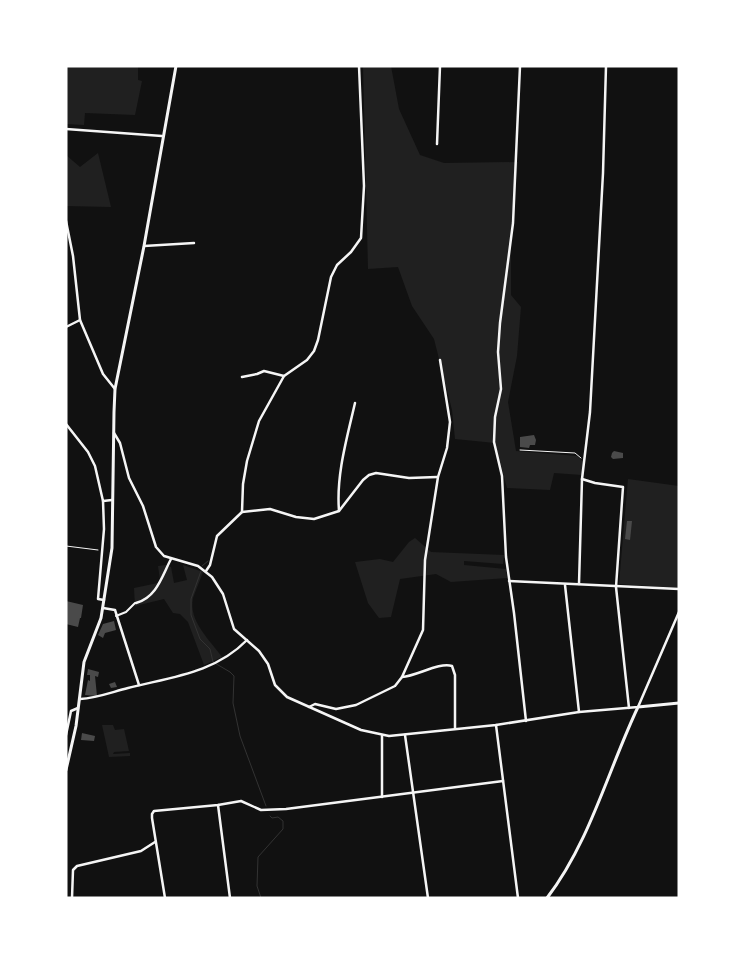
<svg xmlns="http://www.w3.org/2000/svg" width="745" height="964" viewBox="0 0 745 964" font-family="'PT Sans',sans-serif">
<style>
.green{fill:#202020}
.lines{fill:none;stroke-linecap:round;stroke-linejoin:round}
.stream{stroke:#333;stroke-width:1}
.building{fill:#4a4a4a}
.path{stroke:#f5f5f5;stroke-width:1}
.pedestrian{stroke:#f5f5f5;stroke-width:2}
.minor{stroke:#f5f5f5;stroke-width:2.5}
.tertiary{stroke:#f5f5f5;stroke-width:3}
.secondary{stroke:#f5f5f5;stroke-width:3}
</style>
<rect width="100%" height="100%" fill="#111"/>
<g class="green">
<path d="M66,66H138V80L142,81L135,115L85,113L84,125L66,124Z"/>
<path d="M363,66H391L399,109L420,155L444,163L518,162L511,226V295L521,307L517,356L508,402L516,451L577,456L584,462L582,475L554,473L550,490L507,488L495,443L455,439L452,410L434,339L412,306L398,267L368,269Z"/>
<path d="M98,153L111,207L66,206V155L80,167Z"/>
<path d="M628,479L679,486V588L619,584Z"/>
<path d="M415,538L431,552L504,555L503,564L464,561V565L506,569L507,578L451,582L436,574L400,579L391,617L379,618L368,603L355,562L380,559L393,562L409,542Z"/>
<path d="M166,565L171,567L174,583L187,580L183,565L203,572C200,581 196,589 193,598C188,621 210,640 222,657L204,665L188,622L180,614L173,613L164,599L135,606L134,588L158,583L160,580L158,566Z"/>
<path d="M102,725H113L115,730L124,729L129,751L114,752L113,754L130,753V756L109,757Z"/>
</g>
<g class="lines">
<g class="stream">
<path d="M202,566L208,561"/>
<path d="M201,571L191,599V615L200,639L210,649L213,662L230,672L234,676L233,703L240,736L266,806"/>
<path d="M261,898L257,886L258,857L283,829V821L278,817L272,818L270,816"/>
</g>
</g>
<g class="building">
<path d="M534,435L536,440L535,445H530L529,448L520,447V437Z"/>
<path d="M614,451L623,453V458L613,459L611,457L612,453Z"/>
<path d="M627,521H632L630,540L625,539Z"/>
<path d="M66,601L83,605L81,618H80L78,627L66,624Z"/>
<path d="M114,621L116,630L105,633L103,638L98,635L103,624Z"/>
<path d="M88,669L99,672L98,677L95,676L97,696L85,695L88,680L90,681V675H87Z"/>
<path d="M115,682L117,687L111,688L109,684Z"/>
<path d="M82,733L95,736L94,741L81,740Z"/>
</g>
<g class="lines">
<g class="path">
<path d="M520,450L575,453L581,458"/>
<path d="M66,546L98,550"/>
</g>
<path class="pedestrian" d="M116,616L126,612L135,603"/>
<g class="minor">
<path d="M520,66L513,223L500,323L498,352L501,389L495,417L494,442L502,476L506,557L514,613L526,721"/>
<path d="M66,129L162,136"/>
<path d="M437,144L440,66"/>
<path d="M66,221L73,256L80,320L103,374L115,389"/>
<path d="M144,246L194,243"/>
<path d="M66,327L80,320"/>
<path d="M242,377L257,374L264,371L284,376"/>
<path d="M66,424L88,452L95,466L103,501L112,500"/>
<path d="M114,433L120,443L129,478L143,506L156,547L164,556L198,566L212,577L223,594L234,629L259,651L268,664L275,685L287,697L361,730L389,736L496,725L579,712L638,707L679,612"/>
<path d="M582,479L595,483L623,487L616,587L629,708"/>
<path d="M103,501L104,529L98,599L104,600"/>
<path d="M339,511C336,475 347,438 355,403"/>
<path d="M242,512L270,509L296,517L314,519L339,511L363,480L369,475L376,473L409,478L437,477"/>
<path d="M206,571L210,565L217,536L242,512L243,484L247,461L259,421L284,376L307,360L314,351L318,340L331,277L337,265L351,252L361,238L364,186L359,66"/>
<path d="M509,581L679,589"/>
<path d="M579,584L582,479L590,412L603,173L606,66"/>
<path d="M565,585L579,712"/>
<path d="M136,603C157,597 162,576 171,559"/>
<path d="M103,608L115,610L139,685"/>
<path d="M402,677C417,676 439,662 452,666L455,675V728"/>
<path d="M80,699C97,698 112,692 128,688C171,677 215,673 247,640"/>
<path d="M309,707L315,704L336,709L356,705L395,686L402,677L423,630L425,560L438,477L447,448L450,422L440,360"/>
<path d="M496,725L518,898"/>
<path d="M66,735L71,711L78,708"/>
<path d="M405,735L428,898"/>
<path d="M382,797V736"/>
<path d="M218,805L230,898"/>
<path d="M72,898L73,870L77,866L141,851L155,842"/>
<path d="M165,898L152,818V814L154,811L218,805L241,801L261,810L286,809L503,781"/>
</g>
<path class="tertiary" d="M547,898C590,842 608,770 638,707L679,703"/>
<path class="secondary" d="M66,770L76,726L84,662L101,618L112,548L114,412L115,389L144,246L176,66"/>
</g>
<rect width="745" height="964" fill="none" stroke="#ffffff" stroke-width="135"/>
</svg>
